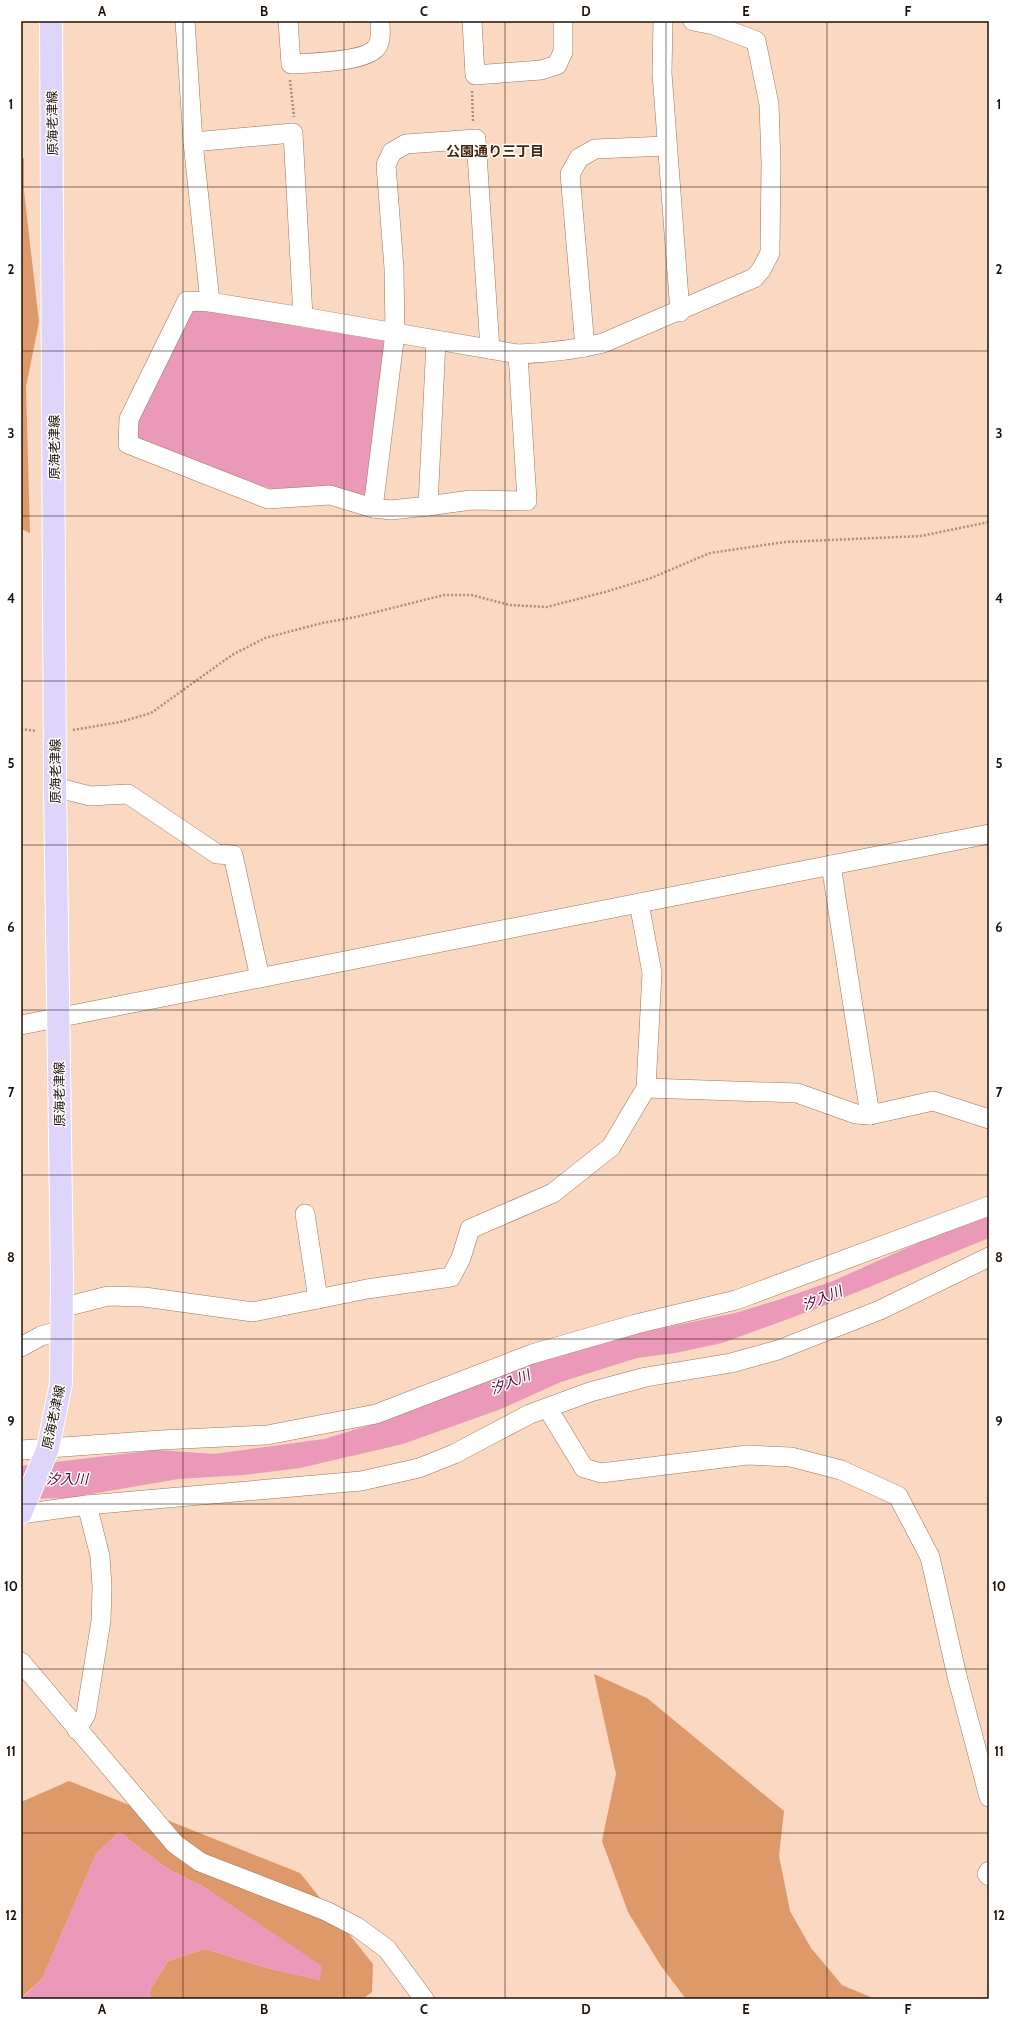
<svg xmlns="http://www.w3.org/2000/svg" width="1010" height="2020" viewBox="0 0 1010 2020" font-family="Cabin,'Noto Sans JP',sans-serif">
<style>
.forest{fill:#dd9969}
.water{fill:#ea99b8}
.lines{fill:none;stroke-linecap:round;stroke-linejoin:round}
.minor-casing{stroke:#9c765c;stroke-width:20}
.major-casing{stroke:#fff;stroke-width:24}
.path{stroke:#a88e7c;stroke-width:2.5;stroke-dasharray:2 2;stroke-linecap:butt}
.minor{stroke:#fff;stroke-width:19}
.major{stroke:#ded5fb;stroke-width:22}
.grid{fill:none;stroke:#1e1006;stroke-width:1;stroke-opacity:0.55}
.labels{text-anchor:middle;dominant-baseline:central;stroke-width:3;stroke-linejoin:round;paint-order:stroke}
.street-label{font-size:13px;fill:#1e1006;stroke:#fff}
.neighbourhood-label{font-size:14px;font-weight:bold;fill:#45250c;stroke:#fff}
.water-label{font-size:14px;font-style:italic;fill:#4f072d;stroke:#fff}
.neatline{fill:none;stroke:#1e1006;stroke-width:1.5}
.grid-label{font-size:13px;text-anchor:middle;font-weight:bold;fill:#1e1006}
</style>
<rect width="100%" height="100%" fill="#fad8c1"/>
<g class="forest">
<path d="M24,158V191L39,322L26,387L30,533L21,529V159Z"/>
<path d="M594,1674L647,1698L784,1811L779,1856L790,1911L811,1948L842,1985L875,1999H686L661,1966L628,1912L602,1841L616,1774Z"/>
<path d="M69,1781L300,1873L373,1964L372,1992L363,1999H149L151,1988L168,1961L205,1949L267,1968L320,1980L206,1888L168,1869L119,1832L96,1854L42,1979L21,1998V1802Z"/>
</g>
<g class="water">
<path d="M194,309L384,341L367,496L301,488L273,489L242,480L134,439L135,422Z"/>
<path d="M989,1215V1238L818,1308L722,1343L675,1353L637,1358L561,1382L501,1409L403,1444L300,1468L243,1475L178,1479L68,1498L21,1499V1466L157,1450L214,1454L324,1439L393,1418L519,1365L596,1342L735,1313L778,1300L833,1281L940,1233Z"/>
<path d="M119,1832L168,1869L206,1888L322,1966L320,1980L267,1968L205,1949L168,1961L151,1988L149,1999H21L42,1979L96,1854Z"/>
</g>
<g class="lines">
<defs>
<g id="minor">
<path d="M185,21L193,142L210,302"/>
<path d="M288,21L291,64C309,63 365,62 376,48C382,41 380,30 380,21"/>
<path d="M472,21L475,75L541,70L557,65L563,52V21"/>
<path d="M663,21L662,73L680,312"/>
<path d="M193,142L293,133L303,317"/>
<path d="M436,341L428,506L391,510L373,508L395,333L394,268L386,165L392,152L406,144L476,139L490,349"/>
<path d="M585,347L570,174L579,158L595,149L666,146"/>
<path d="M428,506L471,500L527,501L518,354"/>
<path d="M373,508L330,495L268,499L128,444L129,419L187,301L210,302L303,317L518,354C546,353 575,350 603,343L754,278L761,270L770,253L771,162L769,104L756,41L714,25L693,21"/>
<path d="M55,787L90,796L128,794L217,854L233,855L260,978"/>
<path d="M831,865L870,1115"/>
<path d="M21,1025L989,834"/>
<path d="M646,1088L797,1093L856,1114L870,1115L933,1101L989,1119"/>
<path d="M305,1214L318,1299"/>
<path d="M61,1308L108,1296L144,1297L253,1312L367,1289L451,1277L461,1258L470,1229L553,1193L611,1147L646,1088L652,973L639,903"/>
<path d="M21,1347L41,1336L62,1330"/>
<path d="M548,1409L584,1468L601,1473L747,1455L791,1457L841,1470L898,1496L930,1557L957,1676L989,1797"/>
<path d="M21,1450L161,1440L267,1435L376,1414L532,1354L636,1324L736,1300L989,1206"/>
<path d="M21,1514L87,1505L361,1481L419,1468L454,1454L530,1414L590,1392L646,1377L731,1363L778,1350L880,1310L989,1257"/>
<path d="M21,1662L175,1844L200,1862L326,1911L357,1927L387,1949L424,1999"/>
<path d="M77,1730L86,1714L101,1621L102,1587L100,1556L87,1505"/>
<path d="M989,1871L987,1874L989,1876"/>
</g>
<path id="major" d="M21,1513L48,1448L61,1383L62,1278L55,787L51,21"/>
</defs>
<use href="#minor" class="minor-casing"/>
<use href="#major" class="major-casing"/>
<g class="path">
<path d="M290,80L294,117"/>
<path d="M472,91L473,122"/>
<path d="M21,729L36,731"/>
<path d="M73,730L120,722L151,713L232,655L265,638L322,623L356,617L444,595H471L510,605L547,607L605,592L651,578L710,553L785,542L921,536L989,522"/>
</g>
<use href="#minor" class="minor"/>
<use href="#major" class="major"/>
</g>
<path class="grid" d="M183,21V1999M344,21V1999M505,21V1999M666,21V1999M827,21V1999M21,187H989M21,351H989M21,516H989M21,681H989M21,845H989M21,1010H989M21,1175H989M21,1339H989M21,1504H989M21,1669H989M21,1833H989"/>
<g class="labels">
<g class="street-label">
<text transform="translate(52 123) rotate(-91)">原海老津線</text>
<text transform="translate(54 447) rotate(-90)">原海老津線</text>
<text transform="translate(55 771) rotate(-90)">原海老津線</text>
<text transform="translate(59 1094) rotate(-91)">原海老津線</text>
<text transform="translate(53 1417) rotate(-78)">原海老津線</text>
</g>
<g class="neighbourhood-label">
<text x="495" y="151">公園通り三丁目</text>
</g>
<g class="water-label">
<text transform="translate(822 1298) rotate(-22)">汐入川</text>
<text transform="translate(510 1382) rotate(-22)">汐入川</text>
<text x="67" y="1479">汐入川</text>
</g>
</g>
<rect width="1010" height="2020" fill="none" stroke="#ffffff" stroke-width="44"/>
<rect x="22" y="22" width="966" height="1976" class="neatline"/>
<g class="grid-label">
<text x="102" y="16">A</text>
<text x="264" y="16">B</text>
<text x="424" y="16">C</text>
<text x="586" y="16">D</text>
<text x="746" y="16">E</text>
<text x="908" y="16">F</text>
<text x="11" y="109">1</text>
<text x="999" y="109">1</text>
<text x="11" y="274">2</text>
<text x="999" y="274">2</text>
<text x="11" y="438">3</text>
<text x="999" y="438">3</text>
<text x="11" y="603">4</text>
<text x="999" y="603">4</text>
<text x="11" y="768">5</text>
<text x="999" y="768">5</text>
<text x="11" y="932">6</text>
<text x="999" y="932">6</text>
<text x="11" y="1097">7</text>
<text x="999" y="1097">7</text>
<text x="11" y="1262">8</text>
<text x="999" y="1262">8</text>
<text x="11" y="1426">9</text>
<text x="999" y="1426">9</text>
<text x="11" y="1591">10</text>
<text x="999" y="1591">10</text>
<text x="11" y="1756">11</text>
<text x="999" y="1756">11</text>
<text x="11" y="1920">12</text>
<text x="999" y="1920">12</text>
<text x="102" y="2014">A</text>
<text x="264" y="2014">B</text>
<text x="424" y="2014">C</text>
<text x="586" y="2014">D</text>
<text x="746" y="2014">E</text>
<text x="908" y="2014">F</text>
</g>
</svg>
